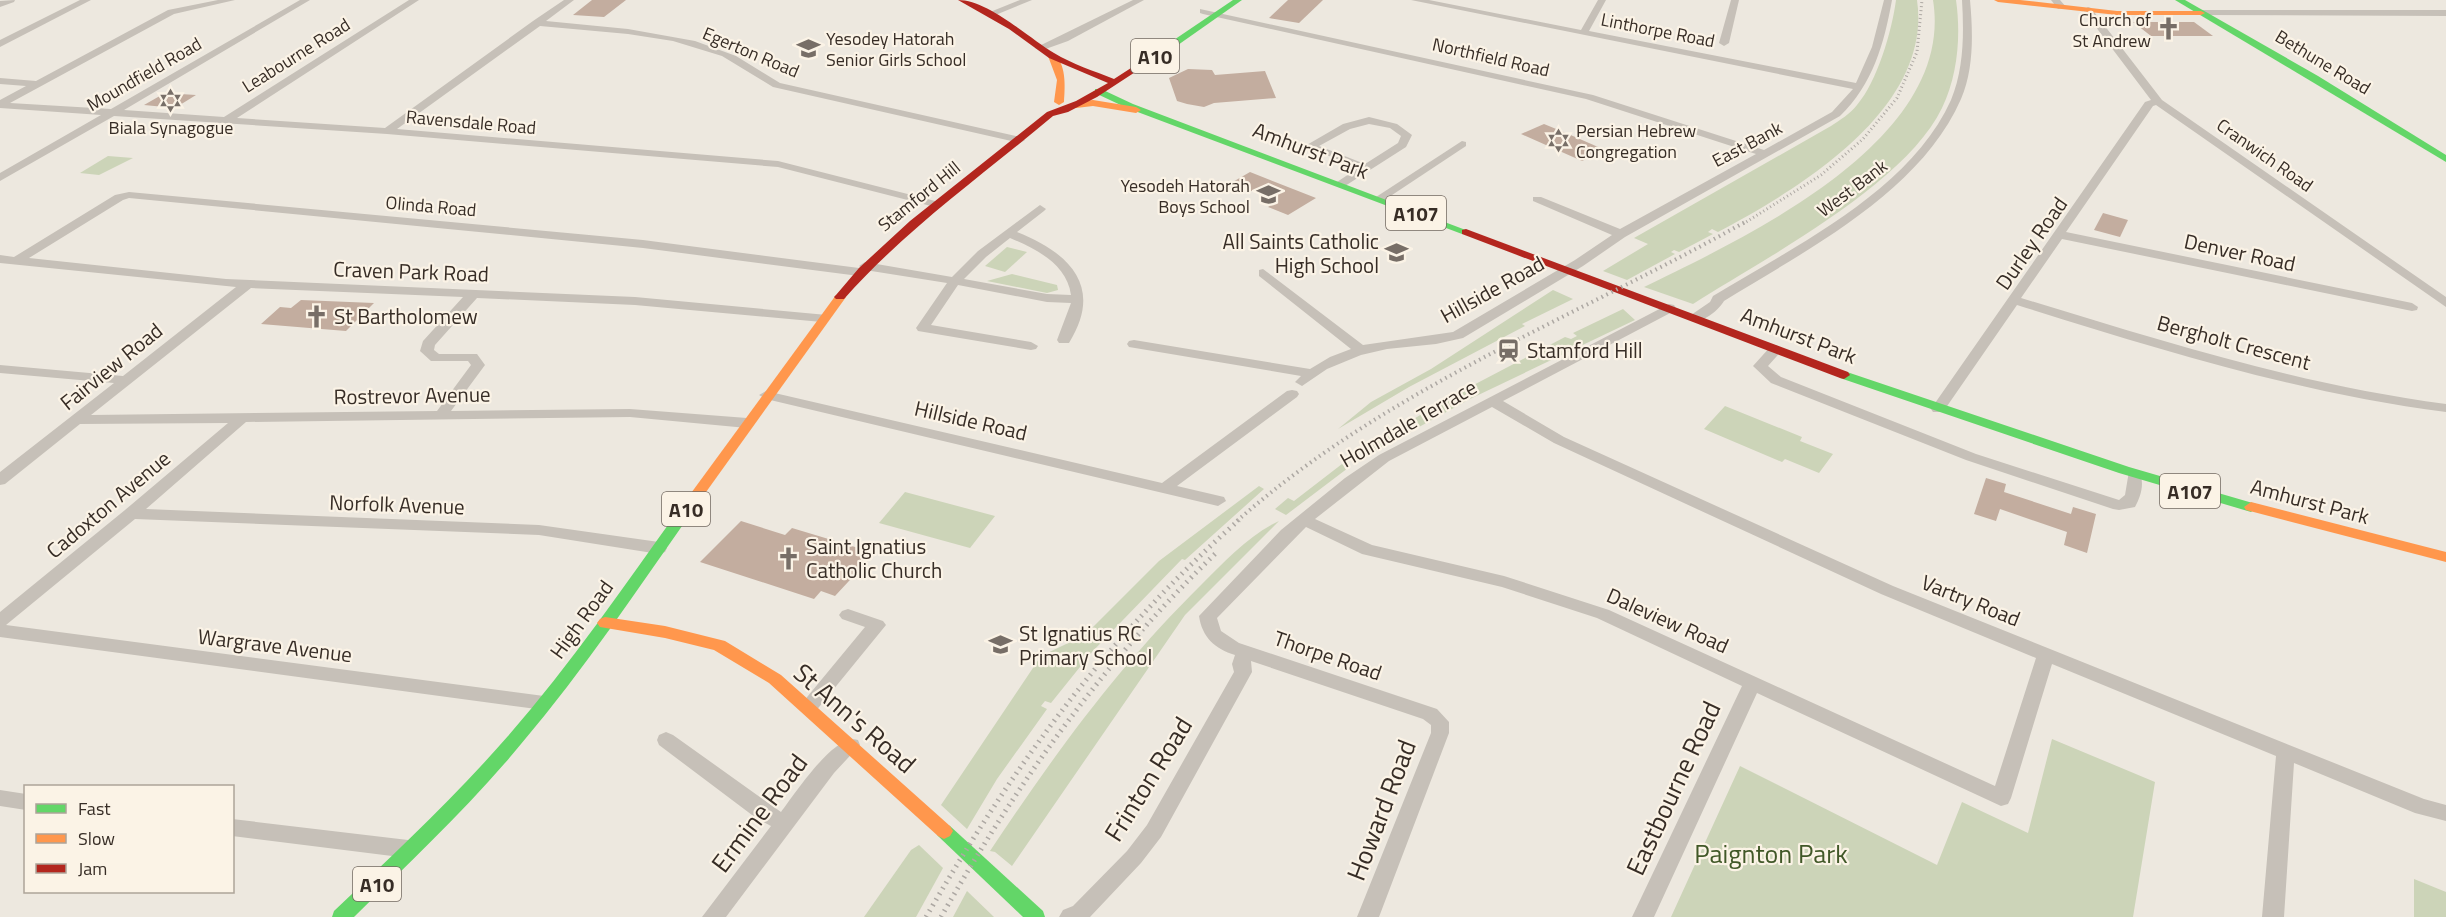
<svg xmlns="http://www.w3.org/2000/svg" width="2446" height="917" viewBox="0 0 2446 917" font-family="'Titillium Web',sans-serif">
<style>
.green{fill:#ccd4b8}
.building{fill:#c3ad9f}
.lines{fill:none;stroke-linecap:round;stroke-linejoin:round}
.street{fill:#c6c0b8;fill-rule:evenodd}
.fast{fill:#63d668;fill-rule:evenodd}
.slow{fill:#ff974d;fill-rule:evenodd}
.jam{fill:#b3261e;fill-rule:evenodd}
.rail-far2{stroke:#ada8a3;stroke-width:3;stroke-dasharray:1 3;stroke-linecap:butt}
.rail-far1{stroke:#ada8a3;stroke-width:4;stroke-dasharray:1.5 4;stroke-linecap:butt}
.rail{stroke:#ada8a3;stroke-width:5;stroke-dasharray:1.5 5;stroke-linecap:butt}
.labels{text-anchor:middle;dominant-baseline:central;stroke-width:4.5;stroke-linejoin:round;paint-order:stroke}
.far-poi-label{font-size:18px;fill:#372d26;stroke:#fbf3e6;text-anchor:end}
.far-street-label{font-size:18px;fill:#372d26;stroke:#fbf3e6}
.shield{fill:#fbf3e6;stroke:#726860;stroke-width:1.5}
.shield-label{font-size:20px;font-weight:bold;fill:#372d26}
.street-label{font-size:21px;fill:#372d26;stroke:#fbf3e6}
.poi-label{font-size:21px;fill:#372d26;stroke:#fbf3e6;text-anchor:start}
.near-street-label{font-size:26px;fill:#372d26;stroke:#fbf3e6}
.near-park-label{font-size:26px;fill:#415828;stroke:#fbf3e6}
</style>
<rect width="100%" height="100%" fill="#ede8df"/>
<g class="green">
<path d="M1896,0H1917C1933,109 1799,189 1718,232L1712,229L1708,232L1713,234L1679,252L1674,250L1671,252L1675,254L1627,280L1603,271L1648,244L1634,238L1831,126C1840,120 1850,114 1857,105C1877,82 1892,31 1896,0Z"/>
<path d="M1933,0H1956C1961,35 1958,75 1942,108C1905,185 1765,258 1693,304L1644,287C1746,237 1956,141 1933,0Z"/>
<path d="M108,156L133,158L99,175L80,173Z"/>
<path d="M1007,247L1027,252L1005,272L985,266Z"/>
<path d="M1012,274L1057,285L1058,290L1047,293L987,281Z"/>
<path d="M1553,290L1573,299L1522,324L1525,326L1409,387L1338,429L1371,402L1431,369Z"/>
<path d="M1623,309L1635,320L1472,398L1366,456L1360,452L1443,401L1565,337L1571,339L1577,336L1573,333Z"/>
<path d="M1725,406L1802,437L1800,441L1833,454L1819,473L1785,459L1782,462L1704,429Z"/>
<path d="M1342,464L1348,468L1286,515L1275,509L1288,498L1294,501Z"/>
<path d="M1259,486L1264,489L1185,560L1182,559L1092,652L1051,703L1045,701L1041,706L1047,709L997,779L967,829L941,805L1041,656L1085,635L1159,561Z"/>
<path d="M905,492L995,516L970,548L879,523Z"/>
<path d="M1279,521L1185,615L1012,866L995,852L990,851C1056,752 1117,668 1202,584C1224,562 1250,534 1279,521Z"/>
<path d="M2052,739L2155,782L2133,917H1671L1740,766L1937,865L1962,802L2028,833Z"/>
<path d="M919,845L943,868L916,917H864L911,850Z"/>
<path d="M2414,879L2446,892V917H2414Z"/>
<path d="M967,891L994,917H953Z"/>
</g>
<g class="building">
<path d="M592,0H626L604,17L573,15Z"/>
<path d="M1288,0H1323L1299,23L1269,18Z"/>
<path d="M2133,22H2194L2213,36H2151Z"/>
<path d="M1188,69L1212,70L1215,75L1265,71L1276,98L1214,103L1204,107L1187,104L1177,101L1169,78Z"/>
<path d="M165,93L196,95L175,108L144,105Z"/>
<path d="M1544,124L1566,133L1605,150L1582,161L1521,134Z"/>
<path d="M1250,172L1316,198L1288,215L1268,207L1278,201L1231,183Z"/>
<path d="M2103,213L2128,220L2120,237L2094,230Z"/>
<path d="M301,300L374,303L346,331L261,324L280,307L291,308Z"/>
<path d="M1986,478L2006,484L2004,492L2071,514L2073,507L2096,514L2087,553L2064,545L2067,532L2000,509L1996,521L1974,514Z"/>
<path d="M741,521L785,535L792,528L875,553L835,596L821,591L814,599L700,562Z"/>
</g>
<g class="lines">
<g class="street">
<path d="M15,0L14,2L0,7V1Z"/>
<path d="M80,0H91L0,47V40Z"/>
<path d="M218,0H235L174,14L10,103L111,109L300,0H310L124,110L224,117L409,0H419L237,118L385,128L533,21L564,0H574L546,21L628,29L695,41L736,56L780,83L1020,137L1025,140L1020,143L773,87L722,56L673,41L628,34L540,26L397,129L778,161L939,202L941,204L935,207L778,167L387,134L114,116L0,181V173L101,115L0,108V100L26,86L0,84V78L36,81L168,10Z"/>
<path d="M1020,0H1032L993,16L985,14Z"/>
<path d="M1133,0H1144L1068,41L1040,51L1035,48Z"/>
<path d="M1411,0H1429L1581,30L1598,0H1606L1589,31L1856,83L1872,47L1884,0H1892C1884,44 1873,84 1840,116L1625,237L1583,266L1463,338L1436,344L1387,349L1361,355L1327,369L1302,386L1295,382L1301,376L1129,347L1127,344L1129,341L1134,340L1310,369L1330,357L1351,349L1259,276V270L1263,269L1363,345L1453,332L1575,260L1612,235L1533,201V197H1541L1620,229L1756,154L1586,99L1203,14L1200,13V9L1593,95L1764,150L1832,112L1853,89Z"/>
<path d="M1731,0H1739L1729,43L1724,46L1719,43Z"/>
<path d="M1962,0H1970C1973,33 1974,69 1961,99C1920,193 1806,250 1724,301C1718,311 1703,323 1691,321L1689,318L1691,315L1710,302L1713,296C1795,246 1910,191 1951,100C1964,69 1964,33 1962,0Z"/>
<path d="M2051,0H2060L2066,7L2058,9Z"/>
<path d="M2088,7L2091,8L2162,100L2446,297V307L2156,105L2153,106L2066,232L2412,303L2418,307L2417,310L2412,311L2062,239L2021,298C2162,341 2300,385 2446,404V412C2298,393 2158,349 2017,305L1943,412H1933L1931,409L1933,406L2145,102L2151,100L2083,10Z"/>
<path d="M2203,10H2446V16L2200,15L2198,13Z"/>
<path d="M1369,117L1397,124L1412,135L1406,147L1345,186H1337V182L1358,168L1305,146L1343,124ZM1369,124L1390,128L1401,136L1398,143L1365,164L1319,146L1350,129Z"/>
<path d="M1462,141L1466,142V146L1383,201L1379,202L1373,199Z"/>
<path d="M129,192L643,240L859,268L865,272L859,276L643,248L129,198L123,200L29,258L226,279L635,297L827,315L829,318L822,322L635,305L477,298L435,345L434,350L439,354H477L485,365L451,411L630,409L747,418L754,423L747,428L630,417L246,422L146,509L539,525L659,542L665,544L667,548L665,552L659,554L539,535L135,519L6,625L544,696L550,698L553,703L550,708L544,710L0,637V612L125,510L228,423L80,424L5,484L0,485V472L114,383L0,373V365L123,376L236,287L0,263V255L14,257L115,195ZM251,288L463,297L423,341L420,351L431,361H468L471,365L437,411L91,415Z"/>
<path d="M1040,205L1046,209L1044,211L1017,232C1070,253 1104,287 1069,343H1059L1057,340L1071,303L1047,302L958,285L931,325L1031,342L1038,346L1036,349L1031,350L918,331L916,328L947,283L865,270L859,266L865,262L952,277L978,251ZM1010,238C1036,249 1067,264 1071,295L1047,294L964,279L986,257Z"/>
<path d="M1669,304L1674,305L1676,308L1674,311L1503,401L1564,437L1893,586L2424,799L2446,805V821L2415,813L2294,763L2284,917H2262L2276,756L2052,664L2011,798L2008,804L2001,806L1757,693L1654,917H1632L1742,686L1597,618L1502,587L1362,554L1306,527L1217,618L1221,631L1239,643L1437,709L1449,722V733L1379,917H1357L1431,733V725L1423,719L1251,661L1252,672L1161,837L1141,863L1090,917H1059L1063,910L1073,906L1127,851L1147,825L1234,672L1232,664L1235,655C1215,649 1202,637 1199,616L1281,530L1345,478L1379,455ZM1492,407L1554,443L1881,594L2036,658L1995,786L1609,610L1504,576L1372,545L1315,519L1389,461Z"/>
<path d="M1776,345L1783,349L1768,366L1781,377L1976,454L2119,500L2125,495L2129,471H2139C2145,483 2141,496 2135,507L2119,510L2113,509L1966,460L1771,383L1753,366L1771,346Z"/>
<path d="M1292,390L1297,391L1299,394L1297,397L1177,486L1224,497L1226,501L1218,506L766,399L759,395L766,391L1162,483L1287,391Z"/>
<path d="M848,609L883,621L886,625L815,712L809,714L803,712L800,707L803,702L865,627L842,619L839,615L842,611Z"/>
<path d="M666,732L673,735L781,812C794,795 835,732 858,740L860,745L834,773L726,917H702L771,826L756,818L659,745L657,740L659,735Z"/>
<path d="M0,790L26,794V810L0,806Z"/>
<path d="M232,819L408,840L415,843L418,849L415,855L408,858L232,836Z"/>
</g>
<g class="fast">
<path d="M1233,0H1242L1168,52H1162V48Z"/>
<path d="M2175,0H2185L2318,76L2446,155V162Z"/>
<path d="M1095,89H1101L1133,104L1471,232L1470,234H1462L1127,108L1095,93Z"/>
<path d="M1844,371L2129,467L2256,504L2258,507L2251,512L2119,473L1840,378L1838,375Z"/>
<path d="M691,498L696,500L698,503L696,506C639,587 585,669 521,744C470,806 411,861 354,917H332L334,911C394,854 454,798 508,736C573,662 628,580 686,500Z"/>
<path d="M944,823L950,826L1043,911L1045,917H1023L938,836L935,831L938,826Z"/>
</g>
<g class="slow">
<path d="M1994,0H2020L2117,11H2201L2205,13L2201,15H2117L1998,2Z"/>
<path d="M1052,53C1067,62 1065,87 1064,102L1059,105L1054,102L1057,80L1048,56Z"/>
<path d="M1093,100L1136,107L1141,110L1136,113L1093,106L1076,108L1071,105L1076,102Z"/>
<path d="M840,294L846,297L696,506H686L684,503L686,500L836,295Z"/>
<path d="M2251,502L2446,552V562L2246,510L2244,507Z"/>
<path d="M605,617L665,626L725,641L781,675L950,826L953,831L950,836L944,839L938,836L769,683L714,650L665,638L600,627L597,623L600,619Z"/>
</g>
<g class="jam">
<path d="M958,0C988,0 1029,38 1054,53C1072,64 1094,71 1114,79L1162,48L1169,50L1097,97L1068,112L1053,116C982,176 906,229 844,299H836L834,297L836,295L859,268L910,221L1047,112L1076,101L1108,83L1049,58L1009,29Z"/>
<path d="M1466,229L1848,372L1850,375L1844,379L1840,378L1462,234V230Z"/>
</g>
<path class="rail-far2" d="M1743,224L1821,175L1863,139L1897,98L1917,52L1922,0"/>
<path class="rail-far1" d="M1237,521C1386,389 1574,318 1745,222"/>
<g class="rail">
<path d="M926,917C1014,765 1107,637 1239,520"/>
<path d="M941,917C1019,780 1104,661 1217,552"/>
</g>
</g>
<defs>
<symbol id="church-bare" viewBox="-9 -9 18 18"><path d="M-1.2-6h2.4v3.5h3.3v2.4h-3.3V6h-2.4V-.1h-3.3v-2.4h3.3Z" fill="#776e67" stroke="#fbf3e6" stroke-width="2.5" paint-order="stroke"/></symbol>
<symbol id="school-bare" viewBox="-9 -9 18 18"><path d="M0-5L7-2L0 1L-7-2ZM-4 1L0 2.5L4 1V4Q0 6-4 4Z" fill="#776e67" stroke="#fbf3e6" stroke-width="2.5" paint-order="stroke"/></symbol>
<symbol id="synagogue-bare" viewBox="-9 -9 18 18"><path d="M0-6.5L5.6 3.2H-5.6ZM0 6.5L5.6-3.2H-5.6Z" fill="#776e67" stroke="#fbf3e6" stroke-width="2.5" paint-order="stroke"/></symbol>
<symbol id="station-bare" viewBox="-9 -9 18 18"><path d="M-3-6H3Q5-6 5-4V2Q5 4 3 4L4.5 6H3L1.5 4h-3L-3 6H-4.5L-3 4Q-5 4-5 2V-4Q-5-6-3-6ZM-3.5-4v3h7v-3ZM-3.5 1v1.5H-2V1ZM2 1v1.5H3.5V1Z" fill="#776e67" stroke="#fbf3e6" stroke-width="2.5" paint-order="stroke"/></symbol>
</defs>
<g fill-rule="evenodd">
<use href="#church-bare" x="2152" y="12" width="33" height="33"/>
<use href="#school-bare" x="792" y="32" width="33" height="33"/>
<use href="#synagogue-bare" x="154" y="84" width="33" height="33"/>
<use href="#synagogue-bare" x="1542" y="124" width="33" height="33"/>
<use href="#school-bare" x="1252" y="178" width="33" height="33"/>
<use href="#school-bare" x="1380" y="236" width="33" height="33"/>
<use href="#church-bare" x="300" y="300" width="33" height="33"/>
<use href="#station-bare" x="1492" y="334" width="33" height="33"/>
<use href="#church-bare" x="772" y="542" width="33" height="33"/>
<use href="#school-bare" x="984" y="628" width="33" height="33"/>
</g>
<g class="labels">
<g class="far-poi-label">
<text x="2151" y="19">Church of<tspan x="2151" dy="21">St Andrew</tspan></text>
<text x="826" y="38" text-anchor="start">Yesodey Hatorah<tspan x="826" dy="21">Senior Girls School</tspan></text>
<text x="171" y="127" text-anchor="middle">Biala Synagogue</text>
<text x="1576" y="130" text-anchor="start">Persian Hebrew<tspan x="1576" dy="21">Congregation</tspan></text>
<text x="1250" y="185">Yesodeh Hatorah<tspan x="1250" dy="21">Boys School</tspan></text>
</g>
<g class="far-street-label">
<text transform="translate(1658 30) rotate(11)">Linthorpe Road</text>
<text transform="translate(751 52) rotate(23)">Egerton Road</text>
<text transform="translate(296 55) rotate(-32)">Leabourne Road</text>
<text transform="translate(1491 57) rotate(13)">Northfield Road</text>
<text transform="translate(2323 62) rotate(31)">Bethune Road</text>
<text transform="translate(144 74) rotate(-30)">Moundfield Road</text>
<text transform="translate(471 122) rotate(5)">Ravensdale Road</text>
<text transform="translate(1747 144) rotate(-28)">East Bank</text>
<text transform="translate(2265 155) rotate(35)">Cranwich Road</text>
<text transform="translate(1852 188) rotate(-37)">West Bank</text>
<text transform="translate(919 196) rotate(-39)">Stamford Hill</text>
<text transform="translate(431 206) rotate(5)">Olinda Road</text>
</g>
<g class="shield">
<rect x="1131" y="39" width="48" height="34" rx="4.5"/>
<rect x="1386" y="196" width="60" height="34" rx="4.5"/>
<rect x="2160" y="474" width="60" height="34" rx="4.5"/>
<rect x="662" y="492" width="48" height="34" rx="4.5"/>
<rect x="353" y="867" width="48" height="34" rx="4.5"/>
</g>
<g class="shield-label">
<text x="1155" y="56">A10</text>
<text x="1416" y="213">A107</text>
<text x="2190" y="491">A107</text>
<text x="686" y="509">A10</text>
<text x="377" y="884">A10</text>
</g>
<g class="street-label">
<text transform="translate(1311 150) rotate(21)">Amhurst Park</text>
<text transform="translate(2031 243) rotate(-55)">Durley Road</text>
<text transform="translate(2240 252) rotate(12)">Denver Road</text>
<text transform="translate(411 271) rotate(2)">Craven Park Road</text>
<text transform="translate(1492 289) rotate(-29)">Hillside Road</text>
<text transform="translate(1799 335) rotate(21)">Amhurst Park</text>
<text transform="translate(2234 342) rotate(15)">Bergholt Crescent</text>
<text transform="translate(111 366) rotate(-39)">Fairview Road</text>
<text transform="translate(412 395) rotate(-1)">Rostrevor Avenue</text>
<text transform="translate(971 420) rotate(13)">Hillside Road</text>
<text transform="translate(1408 423) rotate(-30)">Holmdale Terrace</text>
<text transform="translate(2310 501) rotate(15)">Amhurst Park</text>
<text transform="translate(108 504) rotate(-40)">Cadoxton Avenue</text>
<text transform="translate(397 504) rotate(2)">Norfolk Avenue</text>
<text transform="translate(1971 600) rotate(22)">Vartry Road</text>
<text transform="translate(581 619) rotate(-54)">High Road</text>
<text transform="translate(1668 620) rotate(24)">Daleview Road</text>
<text transform="translate(275 645) rotate(7)">Wargrave Avenue</text>
<text transform="translate(1328 655) rotate(19)">Thorpe Road</text>
</g>
<g class="poi-label">
<text x="1379" y="241" text-anchor="end">All Saints Catholic<tspan x="1379" dy="24">High School</tspan></text>
<text x="334" y="316">St Bartholomew</text>
<text x="1527" y="350">Stamford Hill</text>
<text x="806" y="546">Saint Ignatius<tspan x="806" dy="24">Catholic Church</tspan></text>
<text x="1019" y="633">St Ignatius RC<tspan x="1019" dy="24">Primary School</tspan></text>
</g>
<g class="near-street-label">
<text transform="translate(855 718) rotate(41)">St Ann's Road</text>
<text transform="translate(1148 779) rotate(-58)">Frinton Road</text>
<text transform="translate(1673 788) rotate(-65)">Eastbourne Road</text>
<text transform="translate(1381 810) rotate(-69)">Howard Road</text>
<text transform="translate(759 813) rotate(-53)">Ermine Road</text>
</g>
<g class="near-park-label">
<text x="1771" y="853">Paignton Park</text>
</g>
</g>
<rect x="24" y="785" width="210" height="108" fill="#fbf3e6" stroke="#ada499" stroke-width="1.5"/>
<rect x="36" y="804" width="30" height="9" fill="#63d668" stroke="#ada499" stroke-width="1.5"/>
<text x="78" y="815" font-size="18" fill="#372d26">Fast</text>
<rect x="36" y="834" width="30" height="9" fill="#ff974d" stroke="#ada499" stroke-width="1.5"/>
<text x="78" y="845" font-size="18" fill="#372d26">Slow</text>
<rect x="36" y="864" width="30" height="9" fill="#b3261e" stroke="#ada499" stroke-width="1.5"/>
<text x="78" y="875" font-size="18" fill="#372d26">Jam</text>
</svg>
